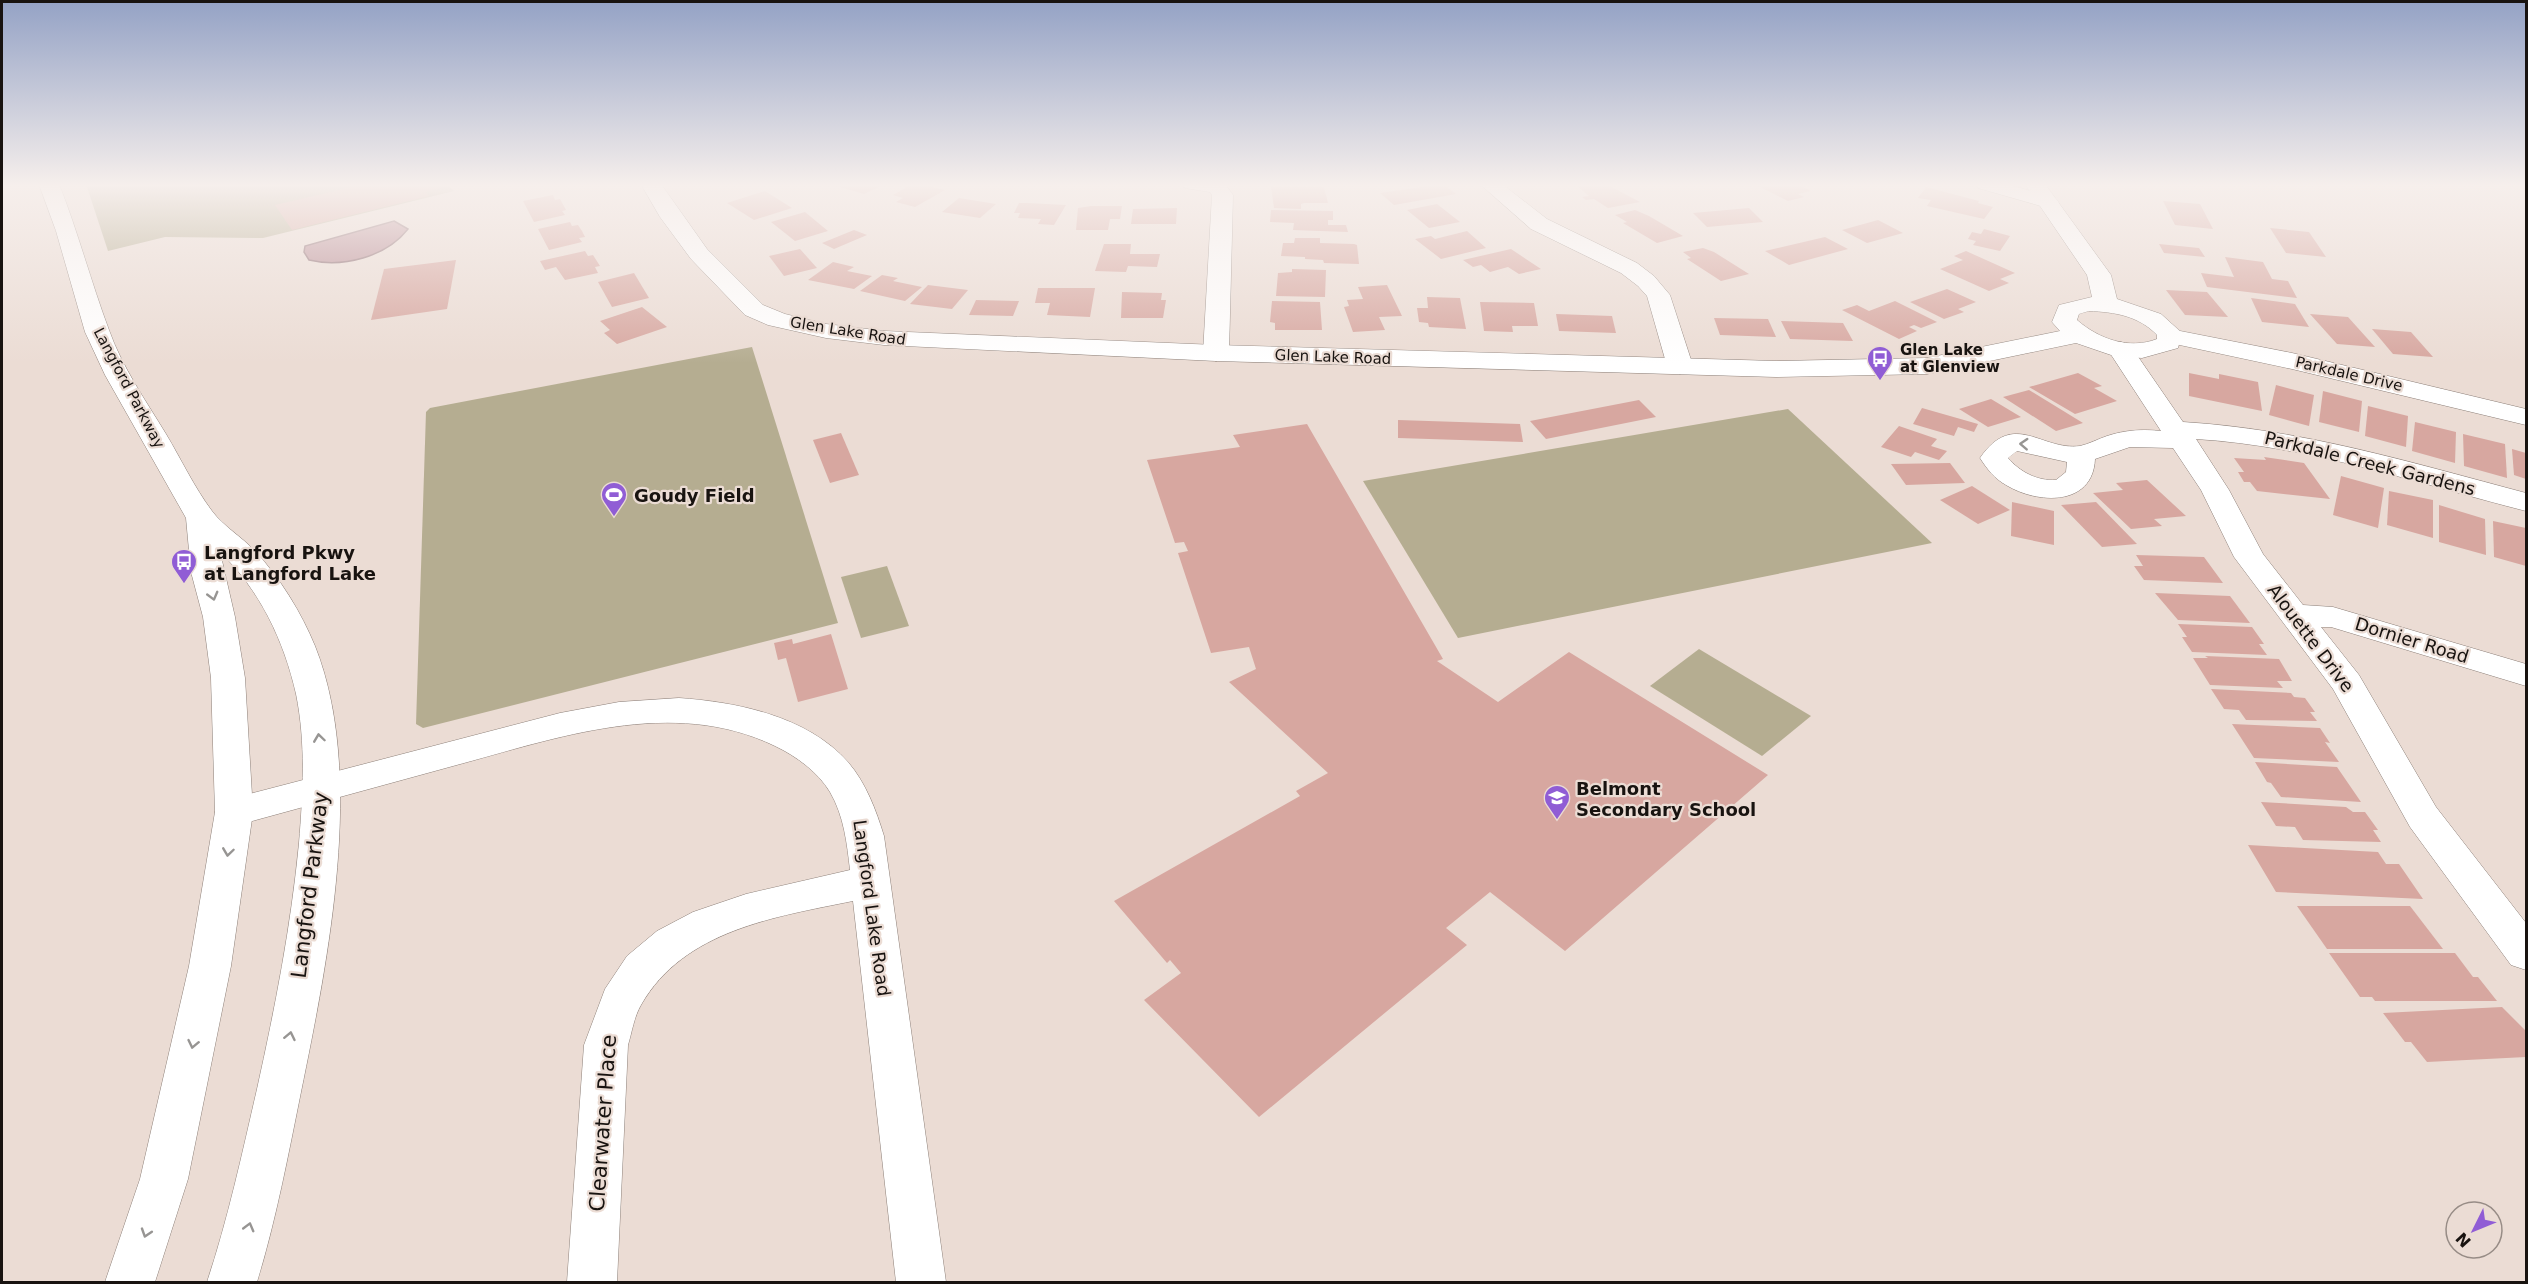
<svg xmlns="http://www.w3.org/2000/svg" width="2528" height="1284" viewBox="0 0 2528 1284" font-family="'DejaVu Sans',sans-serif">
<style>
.green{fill:#b5ad91}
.water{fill:#b68790;stroke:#87646a;stroke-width:1.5}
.building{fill:#d7a7a0}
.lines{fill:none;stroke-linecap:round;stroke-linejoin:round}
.minor-casing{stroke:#8d8079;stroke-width:1}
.tertiary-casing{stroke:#8d8079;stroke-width:1}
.secondary-casing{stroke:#8d8079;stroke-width:1}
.minor{fill:#fff;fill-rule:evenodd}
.tertiary{fill:#fff;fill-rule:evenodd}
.secondary{fill:#fff;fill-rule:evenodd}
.oneway{stroke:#979593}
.labels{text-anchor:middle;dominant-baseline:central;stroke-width:4.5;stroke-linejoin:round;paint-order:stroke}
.far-street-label{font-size:15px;fill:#181310;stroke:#ebdcd4}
.far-poi-label{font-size:15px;font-weight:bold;fill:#181310;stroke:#ebdcd4;text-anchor:start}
.street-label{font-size:18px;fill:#181310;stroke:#ebdcd4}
.poi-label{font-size:18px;font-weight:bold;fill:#181310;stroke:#ebdcd4;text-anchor:start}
.near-street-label{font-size:21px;fill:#181310;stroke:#ebdcd4}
</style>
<rect width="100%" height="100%" fill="#ebdcd4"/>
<g class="green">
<path d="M86,184H447L454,191L263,238L165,237L108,251Z"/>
<path d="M752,347L838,623L423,728L416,724L426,412L430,408Z"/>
<path d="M1788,409L1932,543L1458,638L1363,481Z"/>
<path d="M887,566L909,626L861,638L841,577Z"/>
<path d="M1699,649L1811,716L1762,756L1650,686Z"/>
</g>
<path class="water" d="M394,221L408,229C386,257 343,268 309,260L304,252L305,246Z"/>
<g class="building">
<path d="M365,184H440L443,187L426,192L429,196L292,230L275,205Z"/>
<path d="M830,184H885L864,194Z"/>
<path d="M912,184H919L945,190L915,207L896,202L903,198L893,195Z"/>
<path d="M1443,184L1456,194L1394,205L1380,193Z"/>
<path d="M1575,184H1606L1640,202L1608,208L1594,199L1586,200L1582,197L1589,196Z"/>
<path d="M1754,184H1797L1811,191L1798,194L1804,197L1788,201Z"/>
<path d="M1271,187H1324L1328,203H1304L1301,204V209L1274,208Z"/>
<path d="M1926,187L1979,201L1978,203L1993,207L1984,219L1927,206L1931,200L1918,198Z"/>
<path d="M765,191L792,208L754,220L727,203Z"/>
<path d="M553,195L555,200L560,199L566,210L562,211L565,215L534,222L523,201Z"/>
<path d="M959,198L996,204L980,218L942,212Z"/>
<path d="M2163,201L2200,204L2213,229L2175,225Z"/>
<path d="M1019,203H1027L1066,205L1054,225L1038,224L1041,219L1018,218L1020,213H1014Z"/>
<path d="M1437,204L1460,222L1429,228L1407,210Z"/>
<path d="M1091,206H1122L1120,219H1110L1108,230H1076L1078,208Z"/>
<path d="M1177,208L1176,224H1131L1133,209Z"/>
<path d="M1749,208L1763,222L1707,227L1693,213Z"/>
<path d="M1271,210L1333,211V220H1328V225H1346L1348,232L1293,230L1294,223L1270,222Z"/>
<path d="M1635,210L1649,216L1683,236L1657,243L1623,223L1627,222L1615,215Z"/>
<path d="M805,212L828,231L795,241L771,222Z"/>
<path d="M1878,220L1903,233L1867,243L1842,230Z"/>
<path d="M570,222L572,226L578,225L582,231L585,237L579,238L582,242L549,250L538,229Z"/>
<path d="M2270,228L2309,232L2326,257L2286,253Z"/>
<path d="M1984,229L2010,236L2000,251L1973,245L1976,241L1968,239L1972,232L1981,234Z"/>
<path d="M854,230L867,235L834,249L822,243Z"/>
<path d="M1467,231L1486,248L1441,259L1415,239L1431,236L1435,239Z"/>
<path d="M1825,237L1848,249L1789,265L1765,251Z"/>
<path d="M1295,238H1320V243L1354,244L1357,245L1359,264L1324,263L1323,260L1305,259V257L1281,256L1283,243H1294Z"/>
<path d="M1104,244H1131L1130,254H1160L1157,267L1128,266L1126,272L1095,271Z"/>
<path d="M2159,244L2199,248L2205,257L2164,253Z"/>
<path d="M1703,248L1714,252L1749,274L1721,281L1687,259L1691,258L1683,252Z"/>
<path d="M800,249L817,268L784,276L769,256Z"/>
<path d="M1511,249L1541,269L1519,274L1508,267L1490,272L1481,265L1473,267L1463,260Z"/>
<path d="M585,251L588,256L593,255L600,266L595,267L598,273L565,280L556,267L545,270L540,261Z"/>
<path d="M1966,251L2015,273L2000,279L2009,283L1989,291L1940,269L1963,260L1954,256Z"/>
<path d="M2225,257L2263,262L2272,279L2288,281L2297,298L2207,287L2201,273L2234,277Z"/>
<path d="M456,260L447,309L371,320L384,269Z"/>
<path d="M833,262L854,267L847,271L872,276L854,289L808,280Z"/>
<path d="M1292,269L1326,270L1325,297L1276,296L1278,273L1292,272Z"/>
<path d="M634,273L649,298L612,307L598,282Z"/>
<path d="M882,275L898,278L893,281L922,287L905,301L860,291Z"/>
<path d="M928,285L968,290L952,309L910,304Z"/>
<path d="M1387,285L1402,316L1379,317L1385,330L1353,332L1344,307L1349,306L1347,300L1363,299L1358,287Z"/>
<path d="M1038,288H1095L1090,317L1047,315L1050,303H1035Z"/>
<path d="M1947,289L1976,302L1958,309L1964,312L1944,319L1910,302Z"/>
<path d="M2166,290L2207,292L2228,317L2185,315Z"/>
<path d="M1122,292L1162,293L1161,300H1166L1163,318H1121Z"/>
<path d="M1427,297L1460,298L1466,329L1429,327L1428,323L1419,322L1417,308H1428Z"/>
<path d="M2251,298L2295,304L2309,327L2262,322Z"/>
<path d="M976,300L1019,301L1013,316L969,315Z"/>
<path d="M1272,301L1320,302L1322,330H1275V323L1270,322Z"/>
<path d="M1895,301L1937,322L1921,328L1914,325L1909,327L1917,331L1899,339L1842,310L1857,305L1869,311Z"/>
<path d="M1480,302L1534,303L1538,326H1512L1513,332L1484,331Z"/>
<path d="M642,307L667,327L617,344L604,333L610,330L600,321Z"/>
<path d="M1556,314L1612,316L1616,333L1559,331Z"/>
<path d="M2310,314L2348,317L2375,347L2337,344Z"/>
<path d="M1714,318L1768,319L1776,337L1720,335Z"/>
<path d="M1781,321L1843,323L1853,341L1790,339Z"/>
<path d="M2372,329L2411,332L2433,357L2393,354Z"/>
<path d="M2078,373L2102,386L2094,388L2117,401L2075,414L2029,387Z"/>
<path d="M2189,373L2219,379V374L2258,382L2262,411L2189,396Z"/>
<path d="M2276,385L2314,395L2309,426L2269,415Z"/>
<path d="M2029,390L2083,423L2056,431L2003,397Z"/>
<path d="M2323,391L2362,401L2359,432L2319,422Z"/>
<path d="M1991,399L2021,417L1988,427L1959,409Z"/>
<path d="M1639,400L1656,417L1546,439L1530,421Z"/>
<path d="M2368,406L2408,416L2406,447L2365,436Z"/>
<path d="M1922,408L1978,424L1974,432L1958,427L1954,436L1913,424Z"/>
<path d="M1398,420L1520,424L1523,442L1398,438Z"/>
<path d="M2415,422L2456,432L2455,463L2412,451Z"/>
<path d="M1307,424L1443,659L1437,661L1498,702L1569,652L1768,775L1565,951L1490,892L1446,928L1467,945L1259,1117L1144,1000L1181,973L1170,960L1167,963L1114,901L1300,796L1296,791L1328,773L1229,682L1256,669L1249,647L1211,653L1178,553L1188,551L1184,542L1175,543L1147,460L1240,447L1233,435Z"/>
<path d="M1899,426L1937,439L1931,446L1947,451L1939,460L1915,452L1911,457L1881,447Z"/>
<path d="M841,433L859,475L830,483L813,440Z"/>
<path d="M2463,434L2505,444L2507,478L2464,466Z"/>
<path d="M2512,449L2526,453V479L2514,475Z"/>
<path d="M2264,457L2304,463L2330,499L2257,491L2250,482H2244L2238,472H2244L2234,458L2266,460Z"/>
<path d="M1950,463L1965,483L1906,485L1891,464Z"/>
<path d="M2341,476L2384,488L2378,528L2333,515Z"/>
<path d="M2147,480L2186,516L2154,519L2162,526L2131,529L2093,493L2123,490L2116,483Z"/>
<path d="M1972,486L2010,510L1978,524L1940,500Z"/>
<path d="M2389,491L2433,500V538L2387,525Z"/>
<path d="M2012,502L2054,511V545L2011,536Z"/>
<path d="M2096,502L2137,544L2102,547L2061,505Z"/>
<path d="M2439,505L2485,519L2486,555L2439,542Z"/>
<path d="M2493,521L2526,528V566L2494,557Z"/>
<path d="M2136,555L2204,557L2223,583L2144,580L2134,566H2143Z"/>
<path d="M2155,593L2230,596L2250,623L2178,620Z"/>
<path d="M2178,624L2252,627L2264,644H2259L2267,655L2192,652L2182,637H2187Z"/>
<path d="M831,634L848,689L798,702L786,658L778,660L774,643L792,639L793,644Z"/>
<path d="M2205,656L2279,659L2292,681H2277L2283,688L2210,685L2193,658H2208Z"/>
<path d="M2211,689L2291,693L2294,697L2305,698L2315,712H2310L2317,721L2246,720L2239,710L2224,709Z"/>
<path d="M2232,724L2320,728L2330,743L2325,742L2339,762L2254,758Z"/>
<path d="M2255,762L2337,767L2361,802L2281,797L2271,783L2267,782Z"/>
<path d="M2261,802L2346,807L2353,812H2365L2378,830H2373L2381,842L2303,840L2295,827L2276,826Z"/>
<path d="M2248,845L2378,852L2386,864H2399L2423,899L2276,892Z"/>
<path d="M2297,906H2410L2443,949H2327Z"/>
<path d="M2329,953H2455L2473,977H2478L2497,1001H2375L2372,997H2360Z"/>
<path d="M2502,1007L2526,1031V1057L2427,1062L2411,1042H2405L2383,1013Z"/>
</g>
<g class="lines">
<defs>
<g id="minor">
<path d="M1182,184H1225L1233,195L1229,353L1225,358L1216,361L1207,358L1203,353L1212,195L1210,192L1185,188Z"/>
<path d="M1480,184H1502L1547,219L1637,263L1654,276L1670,295L1693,366L1689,371L1680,374L1671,371L1667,366L1647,296L1638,286L1621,273L1531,229Z"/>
<path d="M1975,184H2006L2055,198L2059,202L2055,206L2048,208L1978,188Z"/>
<path d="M2170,329L2292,353L2526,409V425L2292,369L2161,341L2158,336L2161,331Z"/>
<path d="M2121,342L2130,345L2183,422C2301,429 2413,463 2526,493V511C2416,483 2310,446 2196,439L2229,490L2263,554L2303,605L2333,607L2526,664V686L2331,627H2321L2359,675L2436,807L2526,923V970L2511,965L2410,827L2333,689L2234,557L2201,490L2173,448L2130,447L2095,459C2093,507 2037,504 2006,485C1995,479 1987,469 1980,458C2014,409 2041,451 2080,446C2089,444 2098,439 2107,436C2125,430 2143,429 2161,431L2108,350L2112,345ZM2017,451L2067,462L2066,472L2056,480C2037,481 2020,472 2008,458Z"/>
<path d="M679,698C737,702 807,716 848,762C866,783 876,810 884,836L946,1282H896L853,901C775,917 684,930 641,1005C634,1017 632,1032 628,1045L617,1282H567L584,1045L605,989L627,956L657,931L693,912L746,894L850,870C847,844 844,816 830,792C818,772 796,756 775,746C672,696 557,738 453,766C380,786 307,806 234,826L221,822L215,812L221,802L234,798L560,713L619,702Z"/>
</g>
<path id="tertiary" d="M641,184H661L707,249L763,305L785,314L826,324L884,331L1216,345L1776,361L1927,358L2060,331L2052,322L2059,305L2092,297L2087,275L2025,184H2045L2111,275L2117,299L2161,314L2182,333L2178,348L2142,358L2114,356L2076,343L1927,374L1776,377L1216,361L884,345L826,338L768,325L745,315L691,259L660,217ZM2089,311C2115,312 2139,316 2157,335V339C2129,350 2099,339 2077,320L2079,314Z"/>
<path id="secondary" d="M39,184H59C78,232 91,282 109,330C122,367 146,401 166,434C181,459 194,487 212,511C223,526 242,537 255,551C280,578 301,612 315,646C366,774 328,960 301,1092C288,1156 276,1220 257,1282H207C228,1219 242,1154 257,1089C275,1008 291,926 299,843C303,793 306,743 296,694C284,641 260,590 220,552L235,617L245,678L253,812L231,966L188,1179L155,1282H105L140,1179L189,966L215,812L211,678L203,617L191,572L186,518L105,375L85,332L56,231Z"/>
</defs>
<use href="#minor" class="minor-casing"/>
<use href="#tertiary" class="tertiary-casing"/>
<use href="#secondary" class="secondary-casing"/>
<use href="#minor" class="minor"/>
<use href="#tertiary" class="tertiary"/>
<use href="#secondary" class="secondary"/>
</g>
<defs><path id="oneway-chevron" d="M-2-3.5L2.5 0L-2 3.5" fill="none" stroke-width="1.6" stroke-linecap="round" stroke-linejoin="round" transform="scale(1.5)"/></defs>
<g class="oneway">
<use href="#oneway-chevron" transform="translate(2024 444) rotate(-177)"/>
<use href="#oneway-chevron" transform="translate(213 596) rotate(75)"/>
<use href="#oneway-chevron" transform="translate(319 738) rotate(-98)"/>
<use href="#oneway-chevron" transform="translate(228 852) rotate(98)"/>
<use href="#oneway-chevron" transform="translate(290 1036) rotate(-78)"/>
<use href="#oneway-chevron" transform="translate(193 1044) rotate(102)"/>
<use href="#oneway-chevron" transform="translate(249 1227) rotate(-75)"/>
<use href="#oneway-chevron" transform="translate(146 1233) rotate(108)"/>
</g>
<linearGradient id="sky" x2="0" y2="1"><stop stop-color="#94a2c5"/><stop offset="0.51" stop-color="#f6efec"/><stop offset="1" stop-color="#f6efec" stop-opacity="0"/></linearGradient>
<rect width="2528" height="363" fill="url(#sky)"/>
<defs>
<symbol id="bus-pin" viewBox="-11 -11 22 30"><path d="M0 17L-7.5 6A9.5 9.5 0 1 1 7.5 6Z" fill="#905dd5" stroke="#ebdcd4"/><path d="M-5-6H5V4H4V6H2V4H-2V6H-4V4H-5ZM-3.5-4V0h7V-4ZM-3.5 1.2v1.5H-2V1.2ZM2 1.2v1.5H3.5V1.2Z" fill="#fff"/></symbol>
<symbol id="stadium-pin" viewBox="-11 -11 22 30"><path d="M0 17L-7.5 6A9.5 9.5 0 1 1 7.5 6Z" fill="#905dd5" stroke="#ebdcd4"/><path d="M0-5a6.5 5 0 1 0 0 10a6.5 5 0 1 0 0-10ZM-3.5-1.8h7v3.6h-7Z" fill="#fff"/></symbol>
<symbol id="school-pin" viewBox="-11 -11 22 30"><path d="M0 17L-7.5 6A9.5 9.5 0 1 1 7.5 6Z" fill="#905dd5" stroke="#ebdcd4"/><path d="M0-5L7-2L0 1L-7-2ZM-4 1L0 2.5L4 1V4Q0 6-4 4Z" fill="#fff"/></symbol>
</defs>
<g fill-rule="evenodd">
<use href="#bus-pin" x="1865" y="344" width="30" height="40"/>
<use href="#stadium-pin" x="599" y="480" width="30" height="40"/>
<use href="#bus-pin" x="169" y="547" width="30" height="40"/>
<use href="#school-pin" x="1542" y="783" width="30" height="40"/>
</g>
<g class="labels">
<g class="far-street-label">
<text transform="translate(848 331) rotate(9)">Glen Lake Road</text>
<text transform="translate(1333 357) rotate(2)">Glen Lake Road</text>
<text transform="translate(2349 374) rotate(13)">Parkdale Drive</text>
<text transform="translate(129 388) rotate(62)">Langford Parkway</text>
</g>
<g class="far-poi-label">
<text x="1900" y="350">Glen Lake<tspan x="1900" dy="17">at Glenview</tspan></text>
</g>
<g class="street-label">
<text transform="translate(2370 463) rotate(14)">Parkdale Creek Gardens</text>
<text transform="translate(2311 638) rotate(53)">Alouette Drive</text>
<text transform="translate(2412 640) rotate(17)">Dornier Road</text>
<text transform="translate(872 908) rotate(82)">Langford Lake Road</text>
</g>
<g class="poi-label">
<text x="634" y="495">Goudy Field</text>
<text x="204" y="552">Langford Pkwy<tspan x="204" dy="21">at Langford Lake</tspan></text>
<text x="1576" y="788">Belmont<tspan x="1576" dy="21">Secondary School</tspan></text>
</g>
<g class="near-street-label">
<text transform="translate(310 885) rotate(-83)">Langford Parkway</text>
<text transform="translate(603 1123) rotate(-86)">Clearwater Place</text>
</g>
</g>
<rect width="2528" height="1284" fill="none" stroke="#181310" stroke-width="6"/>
<g transform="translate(2474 1230) rotate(227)"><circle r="28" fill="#ebdcd4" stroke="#978c86" stroke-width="1.5"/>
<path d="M0-4.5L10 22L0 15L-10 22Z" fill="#905dd5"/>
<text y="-9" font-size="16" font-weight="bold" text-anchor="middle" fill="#181310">N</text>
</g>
</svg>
